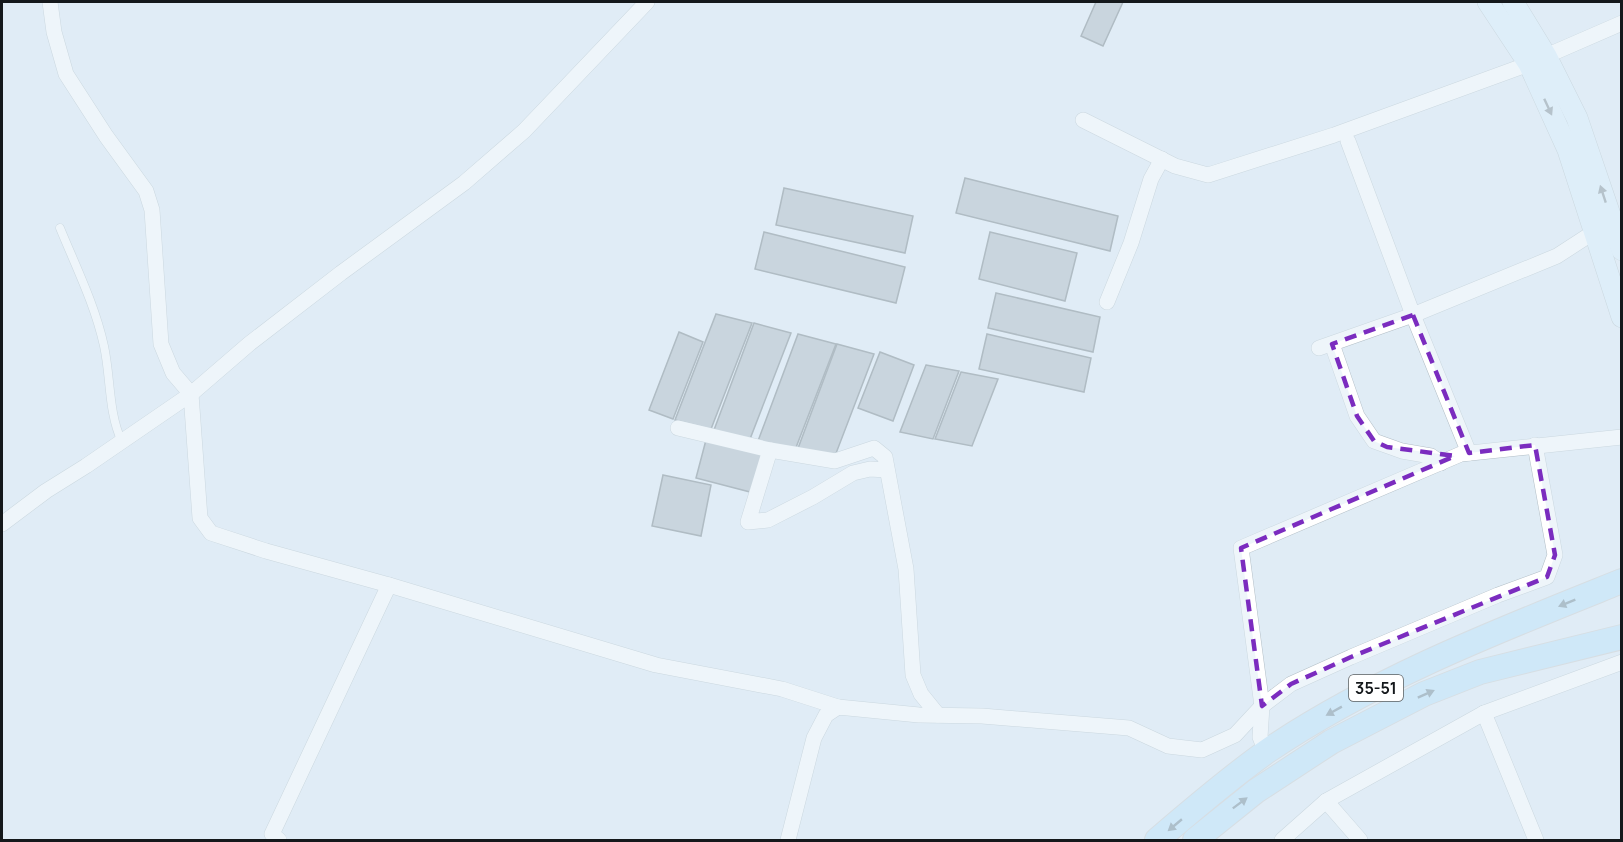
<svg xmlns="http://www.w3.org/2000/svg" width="1623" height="842" viewBox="0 0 1623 842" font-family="Manrope,sans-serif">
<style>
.building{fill:#adb8c0;stroke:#758087;stroke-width:1.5}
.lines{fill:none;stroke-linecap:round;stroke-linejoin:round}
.lane-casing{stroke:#b2bec6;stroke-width:9}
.street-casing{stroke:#b2bec6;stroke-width:16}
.secondary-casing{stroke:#b2bec6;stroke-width:22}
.primary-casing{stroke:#cbcccd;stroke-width:26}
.lane{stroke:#fff;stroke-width:8}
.street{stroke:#fff;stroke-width:15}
.secondary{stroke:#dcf0fd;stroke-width:21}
.primary{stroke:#bae2fb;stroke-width:24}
.oneway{fill:#828f97}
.oneway2{fill:#6f8796}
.marked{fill:none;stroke:#7b2cbf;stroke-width:4.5;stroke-dasharray:12 8;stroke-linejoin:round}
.labels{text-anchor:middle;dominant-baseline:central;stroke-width:4.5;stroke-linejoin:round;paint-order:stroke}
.shield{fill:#fff;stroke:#5a5d5f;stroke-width:1.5}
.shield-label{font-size:16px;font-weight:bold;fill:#14181b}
</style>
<rect width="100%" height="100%" fill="#e0ecf5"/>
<g class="building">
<path d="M1096,2H1123L1103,46L1081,36Z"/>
<path d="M965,178L1118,216L1110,251L956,213Z"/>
<path d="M784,188L913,216L905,253L776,225Z"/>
<path d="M764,232L905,267L896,303L755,269Z"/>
<path d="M990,232L1077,253L1065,301L979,279Z"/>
<path d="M996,293L1100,317L1093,352L988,328Z"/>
<path d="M716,314L752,323L711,429L675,420Z"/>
<path d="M754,323L791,333L750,439L714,430Z"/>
<path d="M679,332L703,342L673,419L649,410Z"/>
<path d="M798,334L836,344L795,450L758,441Z"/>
<path d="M987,334L1091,358L1084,392L979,369Z"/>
<path d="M837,344L874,354L835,456L797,451Z"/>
<path d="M880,352L914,365L893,421L858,408Z"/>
<path d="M926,365L959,371L933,439L900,432Z"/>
<path d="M961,372L998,379L972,446L935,439Z"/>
<path d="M706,440L763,455L754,493L696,478Z"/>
<path d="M663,475L711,485L701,536L652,526Z"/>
</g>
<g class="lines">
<defs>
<path id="lane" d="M60,228C76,267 95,305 104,346C111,378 108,412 122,442"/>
<g id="street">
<path d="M50,2L54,32L66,74L106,136L146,191L152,210L161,344L173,373L191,394L200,518L211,533L266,551L389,585L272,834L279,840"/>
<path d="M1546,56L1622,23"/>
<path d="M1083,120L1175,166L1208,175L1334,135L1529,64"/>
<path d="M1348,141L1413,315L1469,453"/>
<path d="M1107,302L1131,243L1151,179L1162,159"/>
<path d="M1332,344L1357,416L1374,441L1402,451L1431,456L1441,463"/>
<path d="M1319,348L1413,315L1557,256L1594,232"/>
<path d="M678,428L770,450L835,461L874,448L885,457L906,569L913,675L921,694L938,715"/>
<path d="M770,450L748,522L768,520L813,497L853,473L870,469L887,470"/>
<path d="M2,524L46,491L86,466L191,394L249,344L341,273L464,183L524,131L647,2"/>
<path d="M389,585L656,665L782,689L838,707"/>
<path d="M1484,713L1536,840"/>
<path d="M1266,752L1260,737L1262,706L1241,548L1461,454L1622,437"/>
<path d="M1326,801L1360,840"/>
<path d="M788,840L814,738L826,715L838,707L919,715L982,716L1129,728L1168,746L1202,750L1235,735L1262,706L1291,684L1351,657L1498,595L1547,577L1555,555L1535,445"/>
<path d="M1282,840L1326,801L1484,713L1622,662"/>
</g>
<g id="secondary">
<path d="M1488,2L1529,64L1568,150L1622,317"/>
<path d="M1513,2L1546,56L1577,118L1622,250"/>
</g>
<g id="primary">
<path d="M1157,840C1192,810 1228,779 1266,752C1375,678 1500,630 1622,581"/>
<path d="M1195,840L1256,791L1331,742L1424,694L1480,672L1622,637"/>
</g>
</defs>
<use href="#lane" class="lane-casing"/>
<use href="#street" class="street-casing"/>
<use href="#secondary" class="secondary-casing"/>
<use href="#primary" class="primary-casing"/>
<use href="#lane" class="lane"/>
<use href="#street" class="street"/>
<use href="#secondary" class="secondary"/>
<use href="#primary" class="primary"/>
</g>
<defs><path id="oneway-solid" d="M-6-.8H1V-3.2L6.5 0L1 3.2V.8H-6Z" transform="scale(1.5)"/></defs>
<g class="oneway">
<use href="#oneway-solid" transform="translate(1548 107) rotate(65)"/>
<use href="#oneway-solid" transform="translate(1603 194) rotate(-108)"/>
</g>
<g class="oneway2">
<use href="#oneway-solid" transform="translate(1567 603) rotate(158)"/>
<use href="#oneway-solid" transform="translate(1426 694) rotate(-24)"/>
<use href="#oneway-solid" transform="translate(1334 711) rotate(151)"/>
<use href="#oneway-solid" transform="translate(1240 803) rotate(-37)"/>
<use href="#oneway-solid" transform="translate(1175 825) rotate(140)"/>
</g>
<path d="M0 0H1623V842H0ZM1413,315L1469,453L1535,445L1555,555L1547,577L1351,657L1291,684L1262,706L1241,548L1455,456L1387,447L1374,441L1357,416L1332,344Z" fill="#e0ecf5" fill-opacity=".55" fill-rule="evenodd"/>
<path class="marked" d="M1413,315L1469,453L1535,445L1555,555L1547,577L1351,657L1291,684L1262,706L1241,548L1455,456L1387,447L1374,441L1357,416L1332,344Z"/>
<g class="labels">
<rect class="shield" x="1349" y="675" width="54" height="26" rx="4.5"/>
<g class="shield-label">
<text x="1376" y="688">35-51</text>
</g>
</g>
<rect width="1623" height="842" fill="none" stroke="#14181b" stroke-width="6"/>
</svg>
